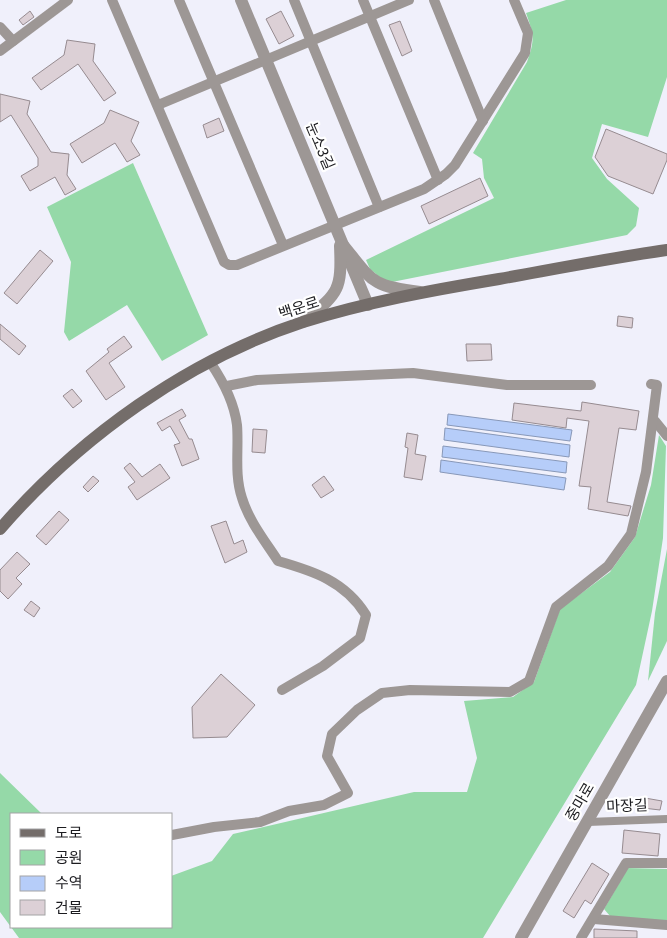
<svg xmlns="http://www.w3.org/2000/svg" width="667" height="938" viewBox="0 0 667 938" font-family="Roboto,'Noto Sans KR',sans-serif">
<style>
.green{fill:#95d9a8}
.water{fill:#b6cdf9;stroke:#8898b8}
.building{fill:#dcd0d6;stroke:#968b90}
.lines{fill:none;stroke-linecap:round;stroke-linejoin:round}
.pedestrian{stroke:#9d9795;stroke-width:8}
.minor{stroke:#9d9795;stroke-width:10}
.tertiary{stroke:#9d9795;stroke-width:12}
.secondary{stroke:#746d6a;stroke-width:12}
.labels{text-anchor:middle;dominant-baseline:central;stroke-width:4.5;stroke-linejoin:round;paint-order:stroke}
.street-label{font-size:15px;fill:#1b1b1f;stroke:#fff}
</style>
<rect width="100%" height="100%" fill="#f0f0fb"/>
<g class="green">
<path d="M566,0H667V77L648,137L602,124L592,158L607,179L639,208L636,226L627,235L387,283L370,269L366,260L494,198L484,178L482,159L473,153L527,62C535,40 534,35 526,13Z"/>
<path d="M133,163L208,335L162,361L127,305L69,341L64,332L71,262L47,207Z"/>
<path d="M659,435L666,446L663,538L652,611L636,685L483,938H19L0,912V773L41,813L66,814H11V927H171V876L212,861L233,834L414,792H467L477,758L464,701L513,697L534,682L560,609L610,572L635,537L651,485Z"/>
<path d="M667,549V641L648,681L655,613Z"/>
<path d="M628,868L667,869V921L610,916L604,909Z"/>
</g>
<g class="water">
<path d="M448,414L572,430L570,441L447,425Z"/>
<path d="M445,428L570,445L569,457L444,440Z"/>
<path d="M443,446L567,462L566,473L442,457Z"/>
<path d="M441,460L566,478L564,490L440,472Z"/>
</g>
<g class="building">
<path d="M30,11L34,17L23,25L19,20Z"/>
<path d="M281,11L294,36L279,44L266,19Z"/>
<path d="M400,21L412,51L402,56L389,25Z"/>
<path d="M67,40L95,44L93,61L116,93L104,101L78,64L41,90L32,78L64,55Z"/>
<path d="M0,94L30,101L27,114L51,152L69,154L67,175L76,189L65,195L55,177L30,191L21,176L38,166V158L11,115L0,122Z"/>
<path d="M110,110L139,122L131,141L140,155L127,162L115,143L82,163L70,144L104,123Z"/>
<path d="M219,118L224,131L207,138L203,125Z"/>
<path d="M606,129L667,154V160L653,194L608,176L595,157Z"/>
<path d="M480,178L488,196L429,224L421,206Z"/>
<path d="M40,250L53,261L17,304L4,293Z"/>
<path d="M618,316L633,318L632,328L617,326Z"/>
<path d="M0,324L26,346L19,355L0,339Z"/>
<path d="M124,336L132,347L109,363L125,387L106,400L86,371L109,352L107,349Z"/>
<path d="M466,344H491L492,360L467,361Z"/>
<path d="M72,389L82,401L73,408L63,396Z"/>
<path d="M582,402L639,411L636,430L619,428L607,502L631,506L628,516L588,509L591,487L579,486L589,421L567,418L566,428L512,420L514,403L581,411Z"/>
<path d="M182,409L186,416L179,420L189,439H192L199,459L182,466L174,445L180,443L170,426L162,431L157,423Z"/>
<path d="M253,429L267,430L265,453L252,452Z"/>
<path d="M407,433L418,435L415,454L426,456L422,480L404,477L408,448L405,447Z"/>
<path d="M130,463L142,477L160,464L170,478L137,500L128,487L135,482L124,468Z"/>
<path d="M93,476L99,481L88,492L83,487Z"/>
<path d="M324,476L334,490L321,498L312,485Z"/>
<path d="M59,511L69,520L46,545L36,536Z"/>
<path d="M226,521L234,544L243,540L247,552L225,563L211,526Z"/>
<path d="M17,552L30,564L16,578L22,584L8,599L0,591V570Z"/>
<path d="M31,601L40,608L34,617L24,610Z"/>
<path d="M221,674L255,705L227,737L193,738L192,707Z"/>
<path d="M645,798L662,801L660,810L643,808Z"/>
<path d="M624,830L660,834L658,856L622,853Z"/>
<path d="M592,863L609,874L591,904L585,900L574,918L563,911Z"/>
<path d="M594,929L637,931V938H594Z"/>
</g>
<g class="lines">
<path class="pedestrian" d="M588,822L667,819"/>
<g class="minor">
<path d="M112,0L224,262L229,265H237L424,189L446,174L455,165L525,53L528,33L514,0"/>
<path d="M179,0L283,245"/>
<path d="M294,0L379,207"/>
<path d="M363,0L438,180"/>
<path d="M434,0L483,121"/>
<path d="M0,27L13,41"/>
<path d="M0,51L68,0"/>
<path d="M158,105L409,0"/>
<path d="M210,362C223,381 234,401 237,425C239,449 234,474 242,498C249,521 265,541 278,561C313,571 345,581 366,615L360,638L323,666L282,690"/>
<path d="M227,386L257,380L413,373L507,385H591"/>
<path d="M655,421L667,436"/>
<path d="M172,835L214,827L260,822L289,811L324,805L348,793L327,756L332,734L357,710L382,693L410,690L510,692L529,681L556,607L608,566L631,534L646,472L657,385L651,384"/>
<path d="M594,919L667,925"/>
<path d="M581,938L626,863H667"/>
</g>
<g class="tertiary">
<path d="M241,0L368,305"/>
<path d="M303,322C338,293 342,292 340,246L343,245C373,282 371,286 420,292"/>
<path d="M521,938L667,681"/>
</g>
<path class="secondary" d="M0,529C80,437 187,360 303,322C367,302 433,290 499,279C555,269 611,258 667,250"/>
</g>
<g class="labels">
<g class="street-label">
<text transform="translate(320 146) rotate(67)">눈소3길</text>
<text transform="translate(299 308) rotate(-18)">백운로</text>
<text transform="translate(580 802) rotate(-60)">중마로</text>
<text transform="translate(627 806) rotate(-3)">마장길</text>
</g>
</g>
<rect x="10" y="813" width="162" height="115" fill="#ffffff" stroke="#a4a4a5"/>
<rect x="20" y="829" width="25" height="8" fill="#746d6a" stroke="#a4a4a5"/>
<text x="55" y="838" font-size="15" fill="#1b1b1f">도로</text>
<rect x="20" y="850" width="25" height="15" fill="#95d9a8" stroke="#a4a4a5"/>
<text x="55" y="863" font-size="15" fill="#1b1b1f">공원</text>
<rect x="20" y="876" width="25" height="15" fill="#b6cdf9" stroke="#a4a4a5"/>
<text x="55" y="888" font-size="15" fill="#1b1b1f">수역</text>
<rect x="20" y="900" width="25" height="15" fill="#dcd0d6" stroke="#a4a4a5"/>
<text x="55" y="913" font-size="15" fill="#1b1b1f">건물</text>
</svg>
